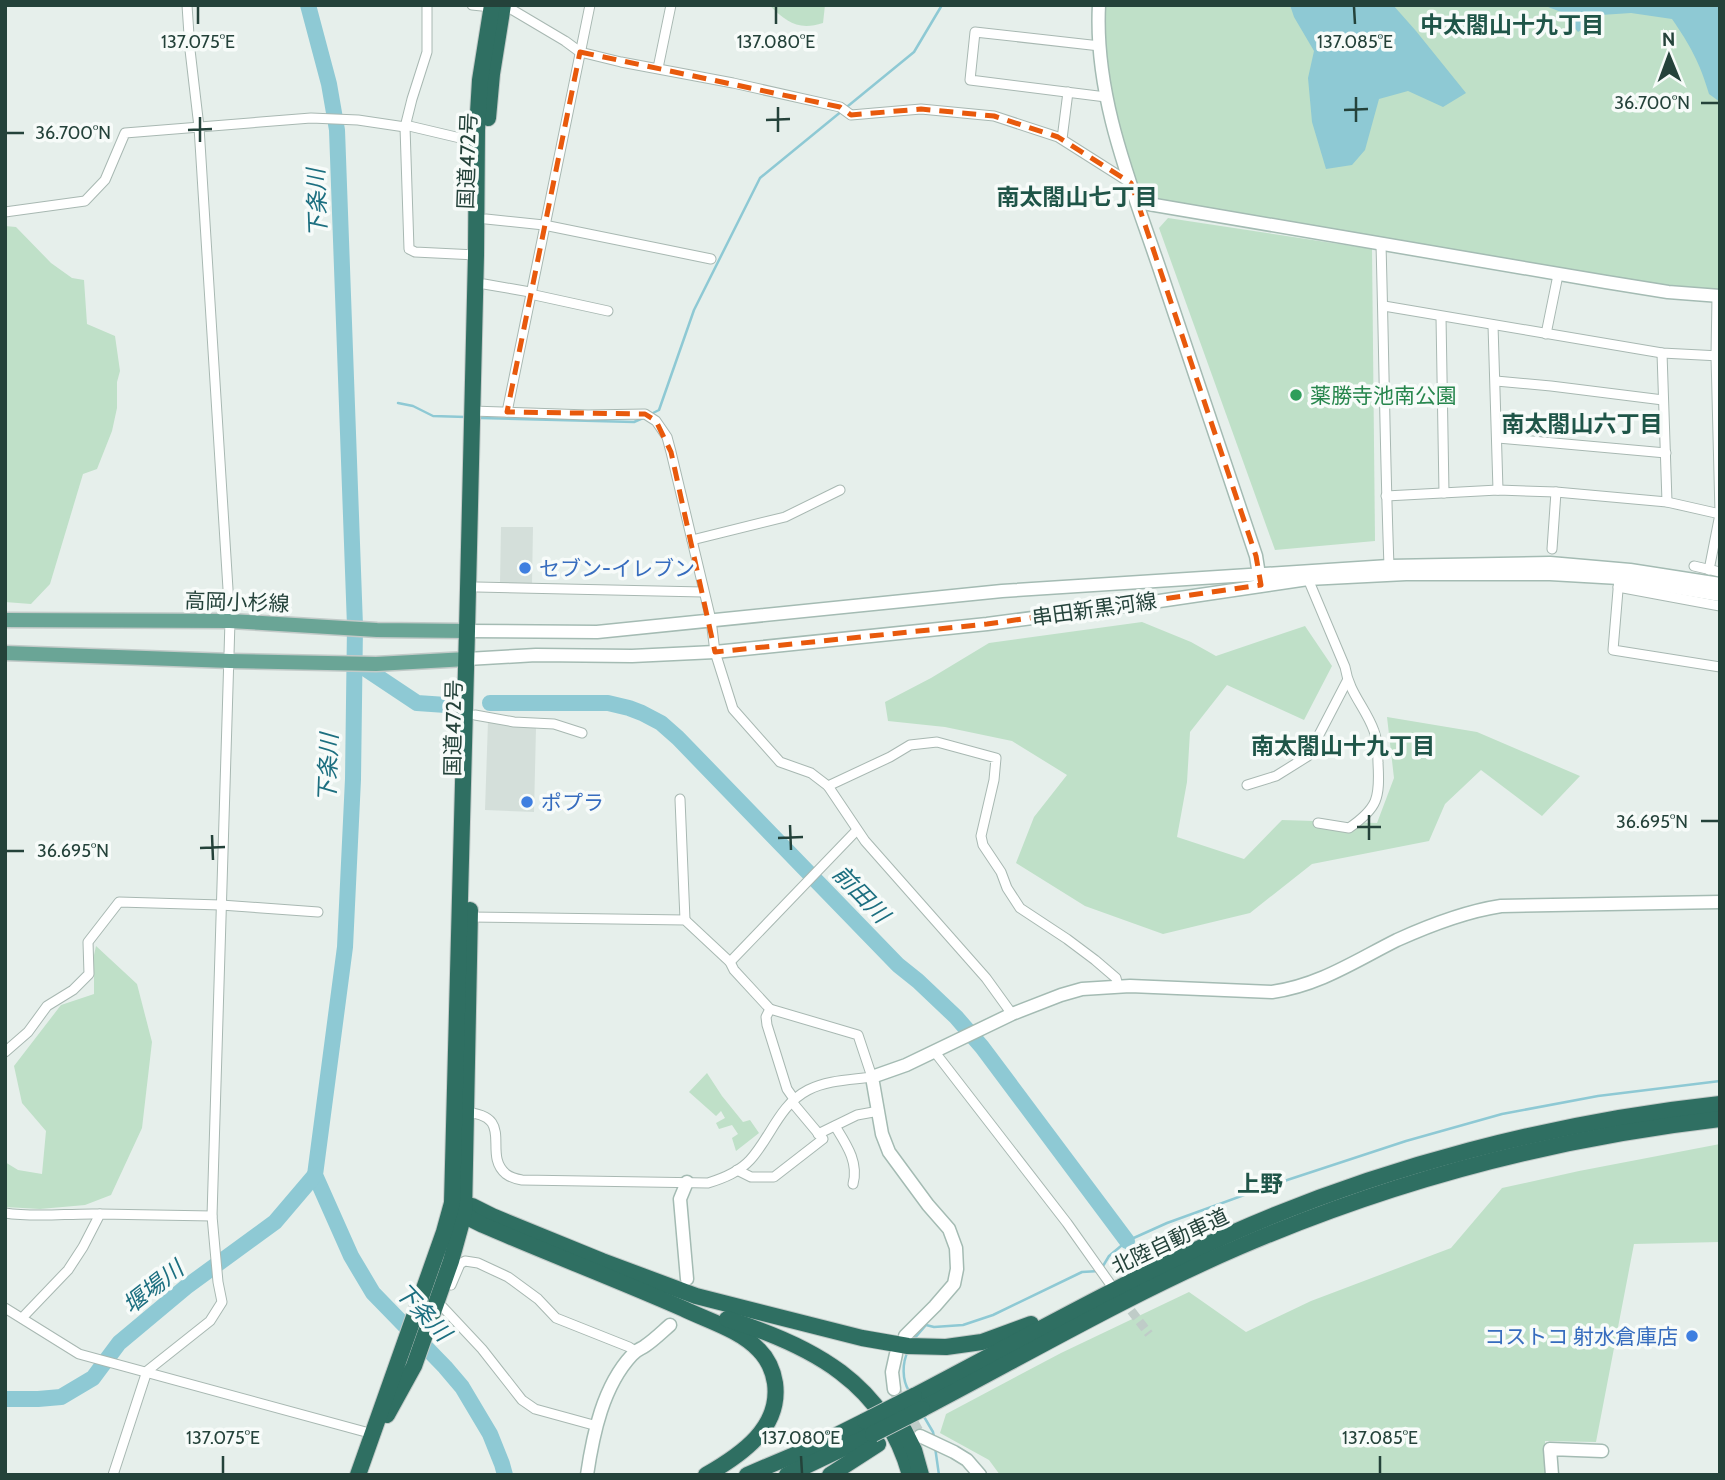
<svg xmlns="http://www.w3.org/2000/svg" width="1725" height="1480" viewBox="0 0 1725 1480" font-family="Cabin,'Noto Sans JP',sans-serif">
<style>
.built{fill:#d4dfda}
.green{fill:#bfe0c8}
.water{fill:#8ec9d4}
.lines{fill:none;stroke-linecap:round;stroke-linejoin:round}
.stream{stroke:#8ec9d4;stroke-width:2.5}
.river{stroke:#8ec9d4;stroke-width:16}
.street-tunnel{stroke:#bfccc8;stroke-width:9;stroke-dasharray:9 4.5;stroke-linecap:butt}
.secondary-tunnel{stroke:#bfccc8;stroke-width:12;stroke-dasharray:12 6;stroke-linecap:butt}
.street-casing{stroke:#a8b8b2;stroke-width:11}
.secondary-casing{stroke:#a4bbb3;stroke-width:15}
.primary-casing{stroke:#c2cac8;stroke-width:17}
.highway-casing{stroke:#c2cac8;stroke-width:18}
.street{stroke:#fff;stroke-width:9}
.secondary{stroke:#fff;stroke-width:12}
.primary{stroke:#6aa596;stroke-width:14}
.highway{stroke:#2f6f62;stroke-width:16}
.highway-bridge-casing{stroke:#c2cac8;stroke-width:18;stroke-linecap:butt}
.highway-bridge{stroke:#2f6f62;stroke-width:16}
.marked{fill:none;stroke:#e8590c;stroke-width:5;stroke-dasharray:14 9;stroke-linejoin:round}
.ticks{fill:none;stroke:#24423a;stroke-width:2.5}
.leisure-dot{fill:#2e9e5b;stroke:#f7fbf9;stroke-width:2.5}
.shop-dot{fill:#3f7fe0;stroke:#f7fbf9;stroke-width:2.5}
.labels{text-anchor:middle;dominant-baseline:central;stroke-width:7;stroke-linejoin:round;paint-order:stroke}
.street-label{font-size:21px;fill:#24423a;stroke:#f7fbf9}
.leisure-label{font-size:21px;fill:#27864d;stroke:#f7fbf9;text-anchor:start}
.shop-label{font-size:21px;fill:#366cbe;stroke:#f7fbf9;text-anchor:start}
.neighbourhood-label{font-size:23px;font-weight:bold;fill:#1f5548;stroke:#f7fbf9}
.water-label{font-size:23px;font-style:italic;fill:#1c6f80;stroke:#f7fbf9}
.ticks-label{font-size:18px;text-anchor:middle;fill:#24423a;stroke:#f7fbf9;stroke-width:7;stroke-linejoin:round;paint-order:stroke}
</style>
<rect width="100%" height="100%" fill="#e6efeb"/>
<g class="built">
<path d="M501,527H533L532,584H500Z"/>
<path d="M488,721L536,728L534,812L485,810Z"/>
</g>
<g class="green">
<path d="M769,5H825L823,23C798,31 787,22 769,5Z"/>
<path d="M1101,5H1720V297L1138,203L1108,106Z"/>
<path d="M1168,218L1372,249L1375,541L1275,550L1159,228Z"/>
<path d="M5,226L16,227L51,263L72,278L84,280L87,324L115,336L120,371L117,382V408L112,431L97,469L83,474L50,584L31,604L5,602Z"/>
<path d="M1142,622L1191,642L1216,656L1305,626L1332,666L1304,720L1227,685L1190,732L1187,782L1177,837L1244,859L1282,820L1377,823L1394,778L1387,717L1477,732L1580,776L1542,816L1481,770L1445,804L1429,841L1312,864L1250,913L1163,934L1085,906L1016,863L1034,817L1067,775L1012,741L945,727L888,721L885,702L931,678L989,643Z"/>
<path d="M96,946L137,984L152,1042L142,1128L111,1195L85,1205L40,1209L5,1207V1162L18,1170L42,1174L46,1131L22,1103L14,1066L61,1005L94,994V955Z"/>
<path d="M707,1073L722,1096L743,1122L750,1120L759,1133L736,1151L732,1138L738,1134L732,1125L719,1129L716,1123L725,1118L721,1111L716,1116L689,1092Z"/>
<path d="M1720,1144V1242L1634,1244L1596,1442L1545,1441L1547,1475H1000L989,1460L940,1433L946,1414L1061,1353L1189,1292L1246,1332L1311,1301L1451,1248L1502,1188L1579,1171Z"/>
</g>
<g class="water">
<path d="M1290,5H1393L1416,31L1466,93L1443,107L1408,91L1379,99L1365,150L1352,165L1326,169L1312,122L1308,78L1314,51L1294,17Z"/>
<path d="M1543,5H1720V102L1709,94C1700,63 1690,45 1672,19L1631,13L1601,15L1578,32L1561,12Z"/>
</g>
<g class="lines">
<g class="stream">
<path d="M398,403L413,406L433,416L466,417"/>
<path d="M649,415L659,410L694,310L760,178L914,52L942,5"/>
<path d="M480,418L634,422L643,418"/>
<path d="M1103,1266L1109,1256L1127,1241L1167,1223L1272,1185L1406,1141L1502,1114L1598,1096L1720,1081"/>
<path d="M914,1339L926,1325L934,1327L963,1325L993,1315L1082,1272L1099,1271"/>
<path d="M908,1351C902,1363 902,1380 909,1391"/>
<path d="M923,1415L933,1432L934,1437"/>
<path d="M935,1447L939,1475"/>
</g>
<g class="river">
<path d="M308,5L329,84L337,130L355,626L353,779L345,947L315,1175L351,1256L373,1293L445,1367L462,1387L490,1434L502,1464L505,1475"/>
<path d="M354,661L417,703L446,705"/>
<path d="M490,703H608L629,708L642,713L661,723L678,738L898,965L918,981L956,1017L982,1047L1127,1241"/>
<path d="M5,1399H38L61,1397L93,1378L119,1343L186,1287L275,1222L315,1175"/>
</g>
<path class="street-tunnel" d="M1123,1300L1149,1334"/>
<path class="secondary-tunnel" d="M894,1389L920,1436"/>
<defs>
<g id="street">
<path d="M427,5V52L412,99L405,127L409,249L415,252L476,255"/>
<path d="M472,5L511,9L565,41L580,52L621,62L733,83L840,107L851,115L921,109L994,116L1058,137L1129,182"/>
<path d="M1100,46L975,32L970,80L1106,97"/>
<path d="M658,68L671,5"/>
<path d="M405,125L477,142"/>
<path d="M1062,139L1068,92"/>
<path d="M5,212L85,201L105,180L125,133L311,118L358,120L405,127"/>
<path d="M486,219L544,225L711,259"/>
<path d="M1381,245C1384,352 1385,459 1389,566"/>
<path d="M484,284L530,292"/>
<path d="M530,294L608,311"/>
<path d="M1384,306L1662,353L1720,356"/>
<path d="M1441,317L1444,493"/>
<path d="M1493,325L1498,490"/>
<path d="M1546,334L1558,275"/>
<path d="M1662,353L1667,502"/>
<path d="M1496,381L1551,386L1663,400"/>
<path d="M472,411L588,415L645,414L656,421L667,437L671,452L711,620L715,652L733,709L780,762L811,773L828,786L865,841L986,978L1012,1014"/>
<path d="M507,412L590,5"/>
<path d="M1498,438L1666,453"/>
<path d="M1386,496L1498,490L1556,492L1667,502L1720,514"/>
<path d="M692,540L785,517L840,490"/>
<path d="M1552,549L1556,492"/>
<path d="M1694,566L1720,572"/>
<path d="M1709,570L1720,514L1716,356L1717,296"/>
<path d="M1619,578L1613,650L1720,667"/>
<path d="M1308,579L1345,667C1349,693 1366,708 1374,731C1378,741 1378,753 1378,763C1380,798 1378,808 1349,828L1318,823"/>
<path d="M477,587L703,592"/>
<path d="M1618,587L1720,606"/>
<path d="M475,715L514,722L554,724L582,733"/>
<path d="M1247,785L1276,776L1308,756L1347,681"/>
<path d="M828,786L890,757L910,745L937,742L996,758L994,780L981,836L983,845L1001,872L1007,888L1020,908L1067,939L1095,960L1116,978L1118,986"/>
<path d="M680,799L685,920"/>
<path d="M470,917L685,920L730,962L734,970L770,1009L766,1017L767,1025L787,1089L794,1099"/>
<path d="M730,962L857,830"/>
<path d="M934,1051L1067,1223L1111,1285"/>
<path d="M5,1052L28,1032L47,1006L73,990L89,974L88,942L119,902L221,905L318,912"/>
<path d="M463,1112C518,1115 481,1153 506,1174C510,1177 516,1179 522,1180L708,1183C724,1178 739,1172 750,1160C771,1137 779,1105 808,1090C828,1080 851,1080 872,1077L858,1035L770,1009"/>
<path d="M835,1126C846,1144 859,1162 853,1184"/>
<path d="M818,1134L857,1115L879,1111"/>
<path d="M737,1170L751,1177H774L823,1139L792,1102"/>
<path d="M5,1213C37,1218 68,1213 100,1214"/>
<path d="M443,1282L451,1285L460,1264L465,1261L478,1263L508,1277L538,1299L556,1318L629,1347L635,1351"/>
<path d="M437,1301L482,1349L522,1400L535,1409L597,1426"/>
<path d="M5,1308L79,1354L373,1434"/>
<path d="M22,1318L68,1270L83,1247L100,1214L212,1216"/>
<path d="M113,1475L147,1371L210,1321L222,1302L218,1282L212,1216L230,621L199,127L190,50L187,5"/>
</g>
<g id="secondary">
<path d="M1099,5C1094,98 1132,187 1161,273C1193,368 1225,462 1256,556L1260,581"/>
<path d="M1137,202L1606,282L1668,292L1720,296"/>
<path d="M467,631L597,632L1002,591L1389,566L1550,563L1630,570L1720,584"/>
<path d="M467,659L536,655L632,656L715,652L987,624L1139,604L1308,579L1406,574H1550L1619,578L1720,595"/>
<path d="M687,1279L680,1199L687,1182"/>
<path d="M905,1336L935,1306L954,1284L957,1269L956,1248L949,1229L928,1205L889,1152L882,1134L872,1077L906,1065L1012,1014L1061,995L1082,989L1130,986L1272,992C1320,985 1355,961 1397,940C1428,926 1468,911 1501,906L1720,902"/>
<path d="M894,1389L892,1372L896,1354"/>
<path d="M920,1436L954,1452L967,1460L980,1475"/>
<path d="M587,1475C593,1434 603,1386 632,1355C636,1350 641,1349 645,1346C654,1340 662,1332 670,1325"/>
<path d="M1552,1475L1550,1449L1602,1451"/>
</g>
<g id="primary">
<path d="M5,620L230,621L377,630L467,631"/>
<path d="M5,653L230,661L376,664L467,659"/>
</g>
<g id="highway">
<path d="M488,118L492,74L503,5"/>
<path d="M458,1203L472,1206L492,1216L602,1261L696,1296L862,1338L908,1346L946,1347L982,1342L1031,1324"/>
<path d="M456,1207L473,1220L483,1225C550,1254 618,1280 684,1309C709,1321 740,1330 759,1350C768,1359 773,1371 775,1383C781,1428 741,1455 706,1475"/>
<path d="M727,1319C811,1345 885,1383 910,1475"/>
<path d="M914,1396C1019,1341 1122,1283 1230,1234C1383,1166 1554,1122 1720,1104"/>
<path d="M922,1409C1027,1354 1130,1294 1239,1247C1392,1181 1554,1138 1720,1119"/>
<path d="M387,1415L414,1366L451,1261L464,1214L470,910"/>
<path d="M904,1430L914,1450L921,1475"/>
<path d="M358,1475L444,1232L452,1203L467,631L476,255L477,130L480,80L492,5"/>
<path d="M747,1475L813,1447L865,1421"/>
<path d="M787,1475L873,1434"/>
<path d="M830,1475L878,1444"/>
</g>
</defs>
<use href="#street" class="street-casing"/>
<use href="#secondary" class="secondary-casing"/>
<use href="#primary" class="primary-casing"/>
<use href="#highway" class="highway-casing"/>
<use href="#street" class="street"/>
<use href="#secondary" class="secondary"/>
<use href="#primary" class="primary"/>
<use href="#highway" class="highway"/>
<defs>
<g id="highway-bridge">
<path d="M865,1421L914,1396"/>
<path d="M873,1434L922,1409"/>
</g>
</defs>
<use href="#highway-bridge" class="highway-bridge-casing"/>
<use href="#highway-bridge" class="highway-bridge"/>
</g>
<path class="marked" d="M580,52L840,107L851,115L921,109L994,116L1058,137L1131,183L1256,556L1261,585L987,624L715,652L671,452L656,421L645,414L507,412Z"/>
<path class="ticks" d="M198,7V24M776,7V24M1354,7L1355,24M1356,97V122M1701,103H1718M778,107V132M1344,110L1368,109M200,117V142M766,120L790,119M188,130L212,129M7,133H24M1369,815V840M1701,821H1718M790,825L791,850M1357,827H1381M212,835L213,860M778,838L803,837M200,848L225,847M7,851H24M223,1456V1473M801,1456L802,1473M1380,1456V1473"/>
<circle class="leisure-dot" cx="1296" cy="395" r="7"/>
<g class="shop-dot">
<circle cx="525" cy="568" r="7"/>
<circle cx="527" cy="802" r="7"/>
<circle cx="1692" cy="1336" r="7"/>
</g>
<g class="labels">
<g class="street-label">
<text transform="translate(467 161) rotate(-88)">国道472号</text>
<text transform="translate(237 602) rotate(2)">高岡小杉線</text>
<text transform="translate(1094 609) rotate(-8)">串田新黒河線</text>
<text transform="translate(453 728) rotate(-89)">国道472号</text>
<text transform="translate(1170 1241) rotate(-25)">北陸自動車道</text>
</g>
<g class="leisure-label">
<text x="1310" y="395">薬勝寺池南公園</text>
</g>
<g class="shop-label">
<text x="539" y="568">セブン-イレブン</text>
<text x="541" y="802">ポプラ</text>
<text x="1678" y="1336" text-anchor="end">コストコ 射水倉庫店</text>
</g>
<g class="neighbourhood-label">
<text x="1512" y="25">中太閤山十九丁目</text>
<text x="1077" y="197">南太閤山七丁目</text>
<text x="1582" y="424">南太閤山六丁目</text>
<text x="1343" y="746">南太閤山十九丁目</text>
<text x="1260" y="1184">上野</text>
</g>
<g class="water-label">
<text transform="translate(317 203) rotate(-92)">下条川</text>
<text transform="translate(328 768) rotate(-88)">下条川</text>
<text transform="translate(861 894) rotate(46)">前田川</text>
<text transform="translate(153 1287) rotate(-38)">堰場川</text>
<text transform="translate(423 1312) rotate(47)">下条川</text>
</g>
</g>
<g class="ticks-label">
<text x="198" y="48">137.075°E</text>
<text x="776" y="48">137.080°E</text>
<text x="1355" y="48">137.085°E</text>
<text x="1652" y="109">36.700°N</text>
<text x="73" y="139">36.700°N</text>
<text x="1652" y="828">36.695°N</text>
<text x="73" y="857">36.695°N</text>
<text x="223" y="1444">137.075°E</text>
<text x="801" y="1444">137.080°E</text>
<text x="1380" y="1444">137.085°E</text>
</g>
<rect width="1725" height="1480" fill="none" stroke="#24423a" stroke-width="14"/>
<g transform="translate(1669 56) rotate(359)" stroke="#f7fbf9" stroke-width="5" paint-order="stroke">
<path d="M0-5L12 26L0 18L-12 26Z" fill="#24423a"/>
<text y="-10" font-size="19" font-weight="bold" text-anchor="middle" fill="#24423a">N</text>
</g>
</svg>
